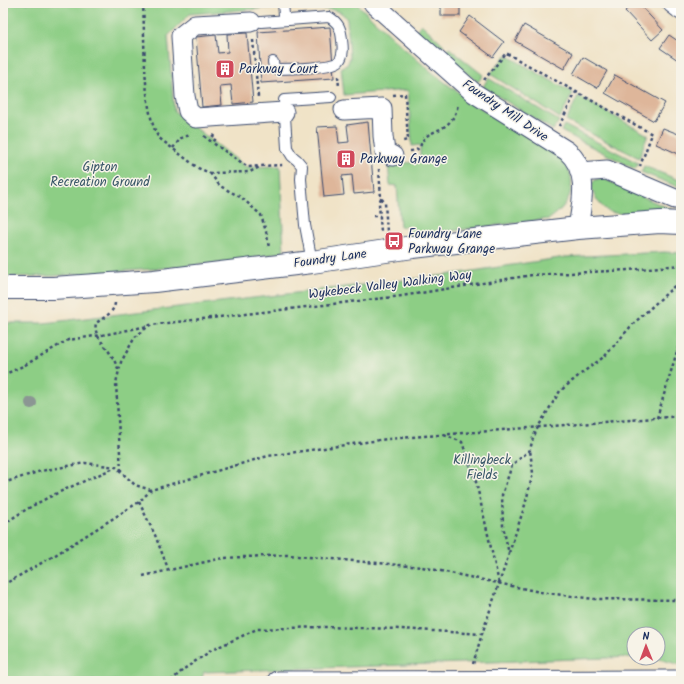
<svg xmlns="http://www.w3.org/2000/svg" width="684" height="684" viewBox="0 0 684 684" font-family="Kalam,sans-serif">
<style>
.green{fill:#8dce85;stroke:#547e72}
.building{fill:#deb69a}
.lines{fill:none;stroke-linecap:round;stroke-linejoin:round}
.lane-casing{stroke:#3b4a6e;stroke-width:12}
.street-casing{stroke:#3b4a6e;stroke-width:21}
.secondary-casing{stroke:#3b4a6e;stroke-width:24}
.path{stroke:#3b4a6e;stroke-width:2.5;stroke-dasharray:3 3;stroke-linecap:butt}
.lane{stroke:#fff;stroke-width:10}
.street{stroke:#fff;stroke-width:19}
.secondary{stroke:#fff;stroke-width:22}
.tree{fill:#8b9693}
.labels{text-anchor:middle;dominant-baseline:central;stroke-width:3;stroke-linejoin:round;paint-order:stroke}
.poi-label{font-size:13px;fill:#1b2f5e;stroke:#f7f3e8;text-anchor:start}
.street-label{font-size:13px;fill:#1b2f5e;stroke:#f7f3e8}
.park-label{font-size:13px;fill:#385768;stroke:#f7f3e8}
</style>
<rect width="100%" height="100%" fill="#f7f3e8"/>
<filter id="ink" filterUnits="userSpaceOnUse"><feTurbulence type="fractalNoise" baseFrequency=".025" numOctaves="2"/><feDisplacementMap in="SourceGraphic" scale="8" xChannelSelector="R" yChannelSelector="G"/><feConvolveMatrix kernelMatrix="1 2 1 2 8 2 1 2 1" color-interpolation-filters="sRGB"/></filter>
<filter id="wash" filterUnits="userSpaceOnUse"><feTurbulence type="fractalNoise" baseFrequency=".012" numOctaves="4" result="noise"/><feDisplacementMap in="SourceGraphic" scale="16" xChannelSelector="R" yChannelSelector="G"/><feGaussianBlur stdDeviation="0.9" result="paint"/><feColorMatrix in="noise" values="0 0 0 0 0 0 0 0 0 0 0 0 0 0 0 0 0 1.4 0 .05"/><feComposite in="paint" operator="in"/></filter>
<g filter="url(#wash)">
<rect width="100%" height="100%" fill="#f0e3c7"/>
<g class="green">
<path d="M3,3H276L274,6L270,8L190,14L168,36L174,111L246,167L280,166L284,252L232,262L153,269L52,276L3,277Z"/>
<path d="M292,3H356C390,35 423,68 461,94C475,104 489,114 504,123C519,133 556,149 565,163C579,185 569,206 549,219L409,236L408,226L400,227L397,186L390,185L388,164L420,162V145L412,146L408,90L344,95L341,67L347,65L350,58L347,20C338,0 309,17 292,3Z"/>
<path d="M421,24L444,45L438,52L415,32Z"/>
<path d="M449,48L483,75L478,82L443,55Z"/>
<path d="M506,55L573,93L560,118L490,74Z"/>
<path d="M488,78L559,121L553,130L483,87Z"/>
<path d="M578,96L648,135L639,158L566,121Z"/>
<path d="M564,125L638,163L635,169L561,131Z"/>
<path d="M644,166L681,181V188L641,172Z"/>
<path d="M602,178L672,210L670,213C656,213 623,216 610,212C602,209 588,191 593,182C595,179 599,179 602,178Z"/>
<path d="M665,252L681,253V665L655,658H658V634H634V657L204,672L201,681H3V323H44L446,275L566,257Z"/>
</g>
<g id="blocks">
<g class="building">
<rect x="441" y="3" width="19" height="13"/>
<path d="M634,3H638L663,30L652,40L625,11Z"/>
<path d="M470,16L504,42L493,57L459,32Z"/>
<path d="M524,25L573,53L564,69L515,41Z"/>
<path d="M330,27L334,78L261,83L258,32Z"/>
<path d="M247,33L253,102L233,104L231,85L220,86L222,105L202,107L196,37L216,35L218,53L228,52L227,34Z"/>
<path d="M669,35L681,43V62L660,48Z"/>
<path d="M583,57L607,71L597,88L573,74Z"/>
<path d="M615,75L665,103L654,121L605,93Z"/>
<path d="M368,122L374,192L354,194L352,175L342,176L344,195L324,197L317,127L337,126L339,143L349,142L347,125Z"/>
<path d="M663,128L681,135V155L656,144Z"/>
</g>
</g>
</g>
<g filter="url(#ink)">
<use href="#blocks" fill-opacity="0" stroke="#3b4a6e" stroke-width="1"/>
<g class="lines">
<defs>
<g id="lane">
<path d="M283,3L284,15L288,20"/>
<path d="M261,22L329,17C339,23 341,29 342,40C343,47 344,55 339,61C333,68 288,69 277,69L274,67L273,62"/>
<path d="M312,262L305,225L301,179L302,166L297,160L292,156L287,148L284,100L331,97"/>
</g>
<g id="street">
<path d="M373,3L474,93L567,151C590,171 582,202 578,228"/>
<path d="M672,3L681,10"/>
<path d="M251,22L195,25L181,36L185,96L188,111L196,118L284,112"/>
<path d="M344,110L382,108L383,136L385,152L393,156"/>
<path d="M580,172L607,170L675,199"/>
<path d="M277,681L681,680"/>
</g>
<path id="secondary" d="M3,288H53L154,281L312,262L413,247L578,228L660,222L681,223"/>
</defs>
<use href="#lane" class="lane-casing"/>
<use href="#street" class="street-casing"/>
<use href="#secondary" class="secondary-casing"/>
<g class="path">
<path d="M143,3C145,36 142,113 159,138L198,168L210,173L250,172L261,166L283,165"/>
<path d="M253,40L258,97"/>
<path d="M338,76L339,87"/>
<path d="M484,80L506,53L652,134L640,166"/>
<path d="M393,95L405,94L408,140L403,141"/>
<path d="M559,126L576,92"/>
<path d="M212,135L216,138L213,143L248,167L260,166"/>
<path d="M204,136L213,143"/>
<path d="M173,148L181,138L190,135"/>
<path d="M410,151C424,150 418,143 427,136C430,133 435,132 438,130C450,125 456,116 458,104"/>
<path d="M410,159H416"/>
<path d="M379,169L381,198L385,203L387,232"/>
<path d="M210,173L220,186L242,198L261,215L267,235L269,248"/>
<path d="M381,198L379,203L381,232"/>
<path d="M373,216H380"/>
<path d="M115,303C114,313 103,318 96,323C93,336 105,344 111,355C114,359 116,365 119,370"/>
<path d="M3,375L25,365L68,340L108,334L148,326"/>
<path d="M657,418L681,338"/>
<path d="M444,435L462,442L476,482L499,583"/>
<path d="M121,471L116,383L121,362L135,337L150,325L402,296L532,275L629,270L681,265"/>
<path d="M3,483L41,471L85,463L116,467L135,485L151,490L268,456L387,439L681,416"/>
<path d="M139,502L155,535L169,571"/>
<path d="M3,525C36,500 76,485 114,468"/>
<path d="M509,553L525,505L533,473L530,450"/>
<path d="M143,576L223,558L287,555L422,567L540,592L594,599L681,600"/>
<path d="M3,585L52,557L139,502L151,490"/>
<path d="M473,664L482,634L509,554L503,526L502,495L512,465L530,450L533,438L538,427L560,391L582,373L605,356L632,325L681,280"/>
<path d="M171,681L184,669L212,650L257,629L322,627L401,629L482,634"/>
</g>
<use href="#lane" class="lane"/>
<use href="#street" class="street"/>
<use href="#secondary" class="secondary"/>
</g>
<circle class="tree" cx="31" cy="403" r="6"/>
</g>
<defs>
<symbol id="building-square" viewBox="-11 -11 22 22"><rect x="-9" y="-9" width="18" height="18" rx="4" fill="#d1495b" stroke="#f7f3e8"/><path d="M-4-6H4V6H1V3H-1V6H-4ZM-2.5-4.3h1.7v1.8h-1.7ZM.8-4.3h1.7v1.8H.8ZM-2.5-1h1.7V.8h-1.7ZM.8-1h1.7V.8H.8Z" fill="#fff"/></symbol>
<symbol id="bus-square" viewBox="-11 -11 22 22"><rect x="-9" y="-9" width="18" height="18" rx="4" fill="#d1495b" stroke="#f7f3e8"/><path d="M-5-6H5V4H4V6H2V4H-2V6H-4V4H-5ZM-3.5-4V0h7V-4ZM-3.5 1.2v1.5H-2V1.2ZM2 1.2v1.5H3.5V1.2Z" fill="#fff"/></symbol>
</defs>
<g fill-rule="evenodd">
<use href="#building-square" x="214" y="58" width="22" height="22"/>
<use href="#building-square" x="335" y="148" width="22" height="22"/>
<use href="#bus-square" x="383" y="230" width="22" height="22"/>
</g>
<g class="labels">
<g class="poi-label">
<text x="239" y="69">Parkway Court</text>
<text x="360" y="159">Parkway Grange</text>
<text x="408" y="234">Foundry Lane<tspan x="408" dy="15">Parkway Grange</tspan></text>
</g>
<g class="street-label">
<text transform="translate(505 111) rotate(34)">Foundry Mill Drive</text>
<text transform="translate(330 259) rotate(-8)">Foundry Lane</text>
<text transform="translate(390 285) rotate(-7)">Wykebeck Valley Walking Way</text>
</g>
<g class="park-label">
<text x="100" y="167">Gipton<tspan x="100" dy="15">Recreation Ground</tspan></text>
<text x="482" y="460">Killingbeck<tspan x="482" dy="15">Fields</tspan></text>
</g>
</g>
<rect width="684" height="684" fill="none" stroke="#f7f3e8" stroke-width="16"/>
<g transform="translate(646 646) rotate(359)"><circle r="19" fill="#f7f3e8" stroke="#9fa5b1"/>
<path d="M0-3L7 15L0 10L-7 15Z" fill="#d1495b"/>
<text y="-6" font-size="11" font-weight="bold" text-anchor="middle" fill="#1b2f5e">N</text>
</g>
</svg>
